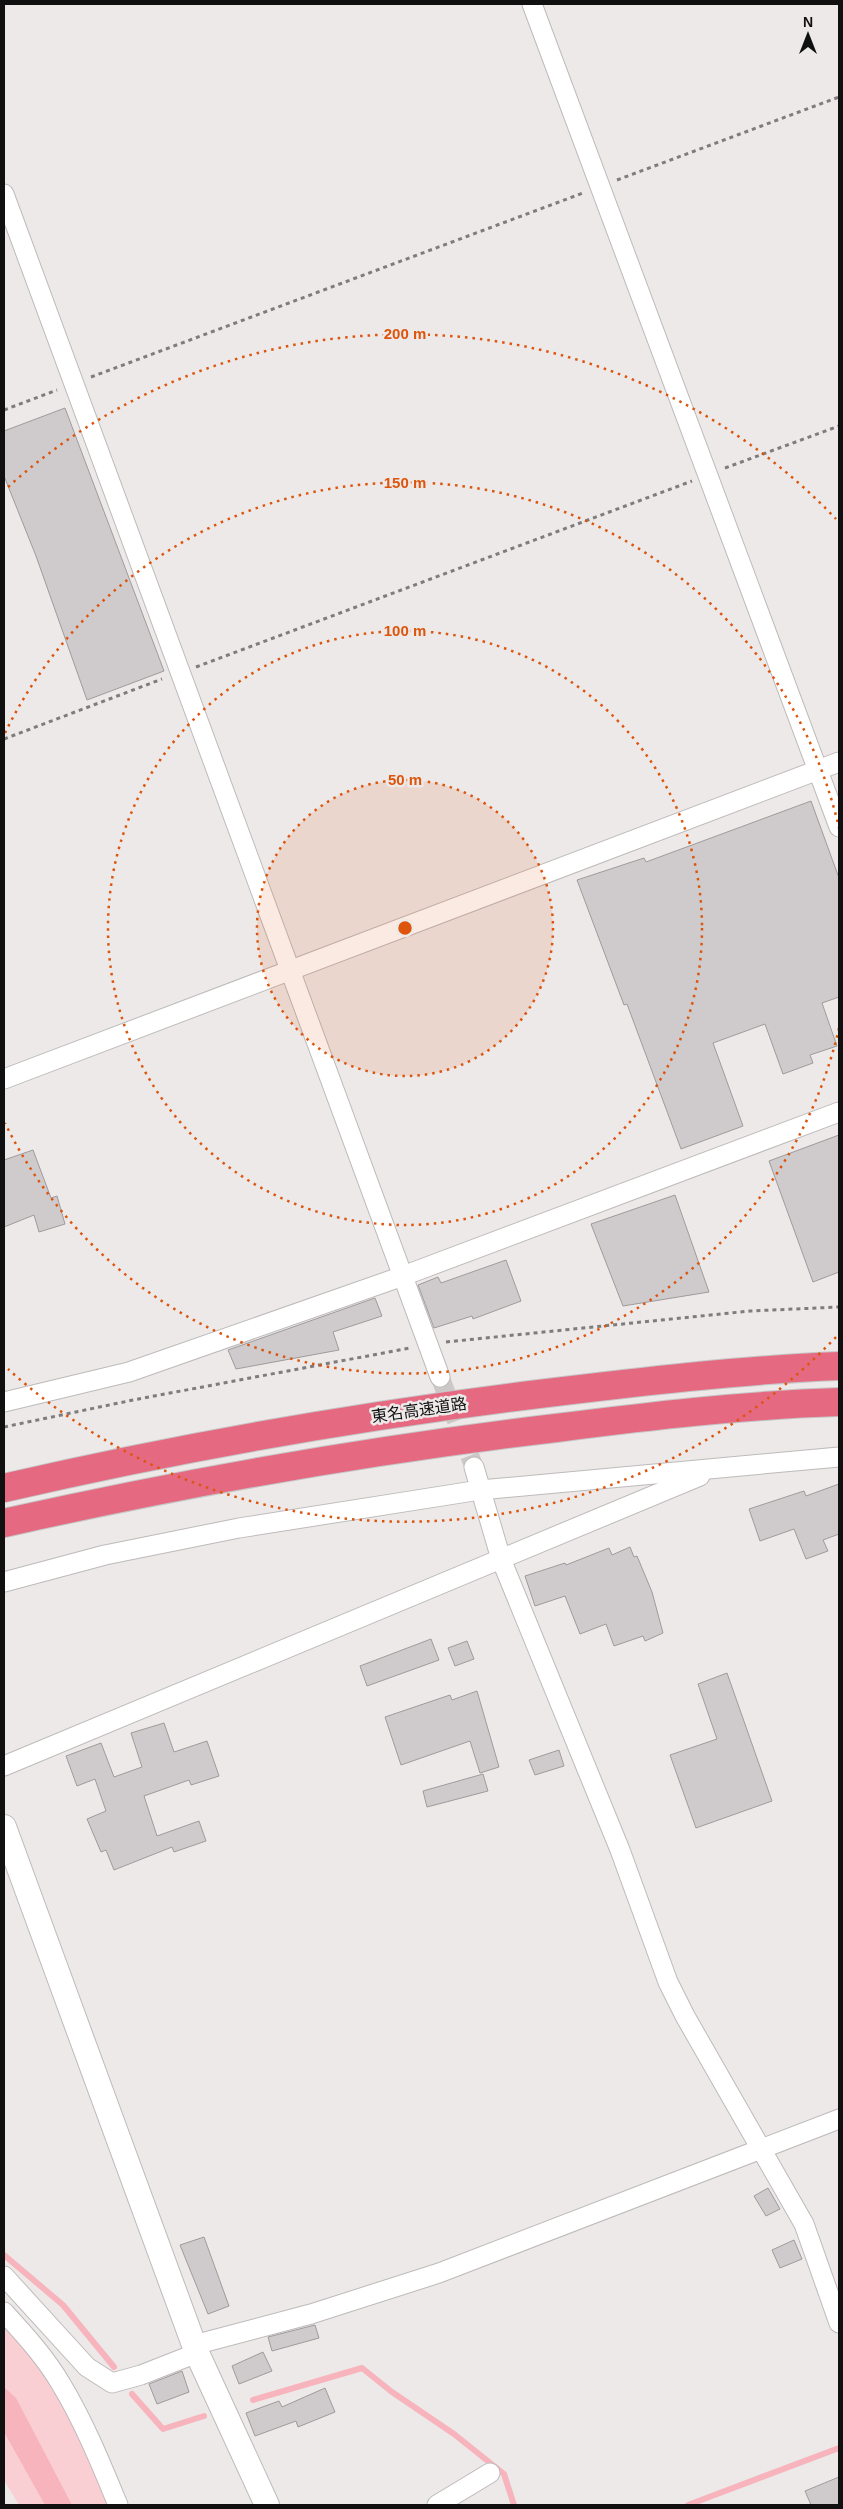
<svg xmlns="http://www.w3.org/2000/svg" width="843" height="2509" viewBox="0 0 843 2509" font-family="Helvetica,'Noto Sans JP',sans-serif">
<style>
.green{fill:#facfd4}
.water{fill:#f7b4bc}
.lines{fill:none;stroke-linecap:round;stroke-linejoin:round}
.stream{stroke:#f7b4bc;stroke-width:6}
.building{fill:#cfcbcc;stroke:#9f9b9c}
.minor-tunnel{stroke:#ccc8c8;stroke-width:19;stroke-dasharray:19 9;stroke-linecap:butt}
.minor-casing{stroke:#bebaba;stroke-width:21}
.tertiary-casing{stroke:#bebaba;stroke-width:26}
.motorway-casing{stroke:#c6c6c6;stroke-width:30}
.path{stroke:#7e7c7c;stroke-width:3;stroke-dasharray:4 4;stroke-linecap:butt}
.minor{stroke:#fff;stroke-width:19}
.tertiary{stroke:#fff;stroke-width:24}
.motorway{stroke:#e56980;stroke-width:28}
.ring{fill:none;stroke:#dd550c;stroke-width:2.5;stroke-dasharray:2.5 5}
.labels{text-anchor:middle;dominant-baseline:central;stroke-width:5;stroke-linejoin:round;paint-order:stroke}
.street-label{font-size:16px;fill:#111010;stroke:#ede9e9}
.centre{fill:#dd550c;stroke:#ede9e9;stroke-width:2.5}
.ring-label{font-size:15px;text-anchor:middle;font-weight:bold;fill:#dd550c;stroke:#ede9e9;stroke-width:5;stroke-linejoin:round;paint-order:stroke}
</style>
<rect width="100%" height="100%" fill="#ede9e9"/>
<path class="green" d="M4,2316L49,2368L118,2505H19L4,2480Z"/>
<path class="water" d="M4,2387L16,2398L72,2505H45L4,2432Z"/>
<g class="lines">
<g class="stream">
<path d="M4,2255L63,2305L114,2367"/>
<path d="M132,2394L163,2429L204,2416"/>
<path d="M253,2400L362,2368L392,2392L454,2434L504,2474L514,2505"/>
<path d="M688,2505L839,2448"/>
</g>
</g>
<g class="building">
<path d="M65,408L164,671L87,700L36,556L4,476V431Z"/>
<path d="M811,801L839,878V997L822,1003L837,1046L810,1055L813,1063L783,1074L765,1024L713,1043L743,1126L681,1149L627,1004L624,1005L577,880L644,858L646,862Z"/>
<path d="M839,1135V1272L813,1282L769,1161Z"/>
<path d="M33,1150L51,1198L57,1196L65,1224L39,1232L34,1215L4,1227V1160Z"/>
<path d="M675,1195L709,1292L623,1306L591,1224Z"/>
<path d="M506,1260L521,1301L473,1319L472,1316L434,1328L418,1285L438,1277L441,1283Z"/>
<path d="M375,1298L382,1316L333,1332L339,1350L236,1369L228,1350Z"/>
<path d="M839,1484V1534L823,1540L828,1551L806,1559L794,1529L760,1541L749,1509L804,1491L806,1496Z"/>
<path d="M630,1547L634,1557L637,1556L652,1592L663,1633L645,1641L643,1636L614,1646L606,1624L580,1634L565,1596L535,1606L525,1576L565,1563L566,1565L609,1548L612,1555Z"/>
<path d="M431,1639L439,1660L367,1686L360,1666Z"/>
<path d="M467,1641L474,1659L455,1666L448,1648Z"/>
<path d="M727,1673L772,1801L696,1828L670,1755L717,1739L698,1684Z"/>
<path d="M477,1691L499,1767L480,1773L470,1741L401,1765L385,1717L450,1695L452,1700Z"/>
<path d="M164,1723L174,1752L207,1741L219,1776L191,1785L189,1780L144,1796L157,1836L199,1821L206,1841L174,1852L172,1847L114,1870L106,1850L101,1852L87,1819L106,1811L95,1779L77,1786L66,1756L101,1743L114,1777L142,1767L131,1733Z"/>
<path d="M559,1750L564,1766L535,1775L529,1760Z"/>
<path d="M483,1774L488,1791L427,1807L423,1791Z"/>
<path d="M768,2188L780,2209L766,2216L754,2196Z"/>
<path d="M204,2237L229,2306L208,2314L180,2245Z"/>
<path d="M794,2240L802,2259L780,2268L772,2250Z"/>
<path d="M315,2325L319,2338L272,2351L268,2337Z"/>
<path d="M263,2352L272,2371L239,2384L232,2366Z"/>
<path d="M182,2371L189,2392L157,2404L149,2384Z"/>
<path d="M325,2388L335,2412L298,2427L296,2421L255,2436L246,2413L279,2401L282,2407Z"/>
<path d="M839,2477V2505H811L805,2491Z"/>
</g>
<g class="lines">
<path class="minor-tunnel" d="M440,1377L474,1467"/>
<defs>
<g id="minor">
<path d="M532,4L839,827"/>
<path d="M4,194L440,1377"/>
<path d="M4,1079L839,762"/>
<path d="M4,1402L129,1372L403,1276L839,1112"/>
<path d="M474,1467L501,1559L620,1850L668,1982L685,2016L804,2224L839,2323"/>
<path d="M4,1582L105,1555L239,1528L480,1490L839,1457"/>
<path d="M4,1766L700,1476"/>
<path d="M4,2276L87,2367L112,2383L141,2375L197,2353"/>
<path d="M4,2312C24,2334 46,2358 61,2384C84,2422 101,2464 118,2505"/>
<path d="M194,2345L311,2314L439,2273L839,2119"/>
<path d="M437,2505L490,2473"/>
</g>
<path id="tertiary" d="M4,1827L197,2353L267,2505"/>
<g id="motorway">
<path d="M4,1488C181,1447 359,1416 539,1394C638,1382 739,1370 839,1366"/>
<path d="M4,1523C187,1482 370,1450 556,1428C650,1416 745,1405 839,1402"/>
</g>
</defs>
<use href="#minor" class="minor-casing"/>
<use href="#tertiary" class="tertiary-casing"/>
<use href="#motorway" class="motorway-casing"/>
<g class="path">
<path d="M617,180L839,97"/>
<path d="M91,377L583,193"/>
<path d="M4,410L57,390"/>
<path d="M725,468L839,426"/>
<path d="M196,667L692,481"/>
<path d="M4,739L162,679"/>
<path d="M446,1342L750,1311L839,1307"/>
<path d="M4,1427L133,1400L410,1348"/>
</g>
<use href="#minor" class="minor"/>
<use href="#tertiary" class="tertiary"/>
<use href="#motorway" class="motorway"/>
</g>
<circle cx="405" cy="928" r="148" fill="#dd550c" fill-opacity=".12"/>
<g class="ring">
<circle cx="405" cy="928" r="148"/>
<circle cx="405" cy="928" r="297"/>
<path d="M839 1028A445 445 0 0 1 5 1123M5 733A445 445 0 0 1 839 828"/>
<path d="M836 1337A594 594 0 0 1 8 1369M8 487A594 594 0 0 1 836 519"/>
</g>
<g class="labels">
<g class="street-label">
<text transform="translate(419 1410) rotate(-8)">東名高速道路</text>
</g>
</g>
<circle cx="405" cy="928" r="8" class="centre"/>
<g class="ring-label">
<text x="405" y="339">200 m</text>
<text x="405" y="488">150 m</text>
<text x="405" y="636">100 m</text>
<text x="405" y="785">50 m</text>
</g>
<rect width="843" height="2509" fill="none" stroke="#111010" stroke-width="10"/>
<g transform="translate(808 35)" stroke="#ede9e9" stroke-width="4" paint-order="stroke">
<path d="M0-4L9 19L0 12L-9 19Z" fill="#111010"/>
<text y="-8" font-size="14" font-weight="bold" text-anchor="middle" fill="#111010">N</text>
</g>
</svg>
